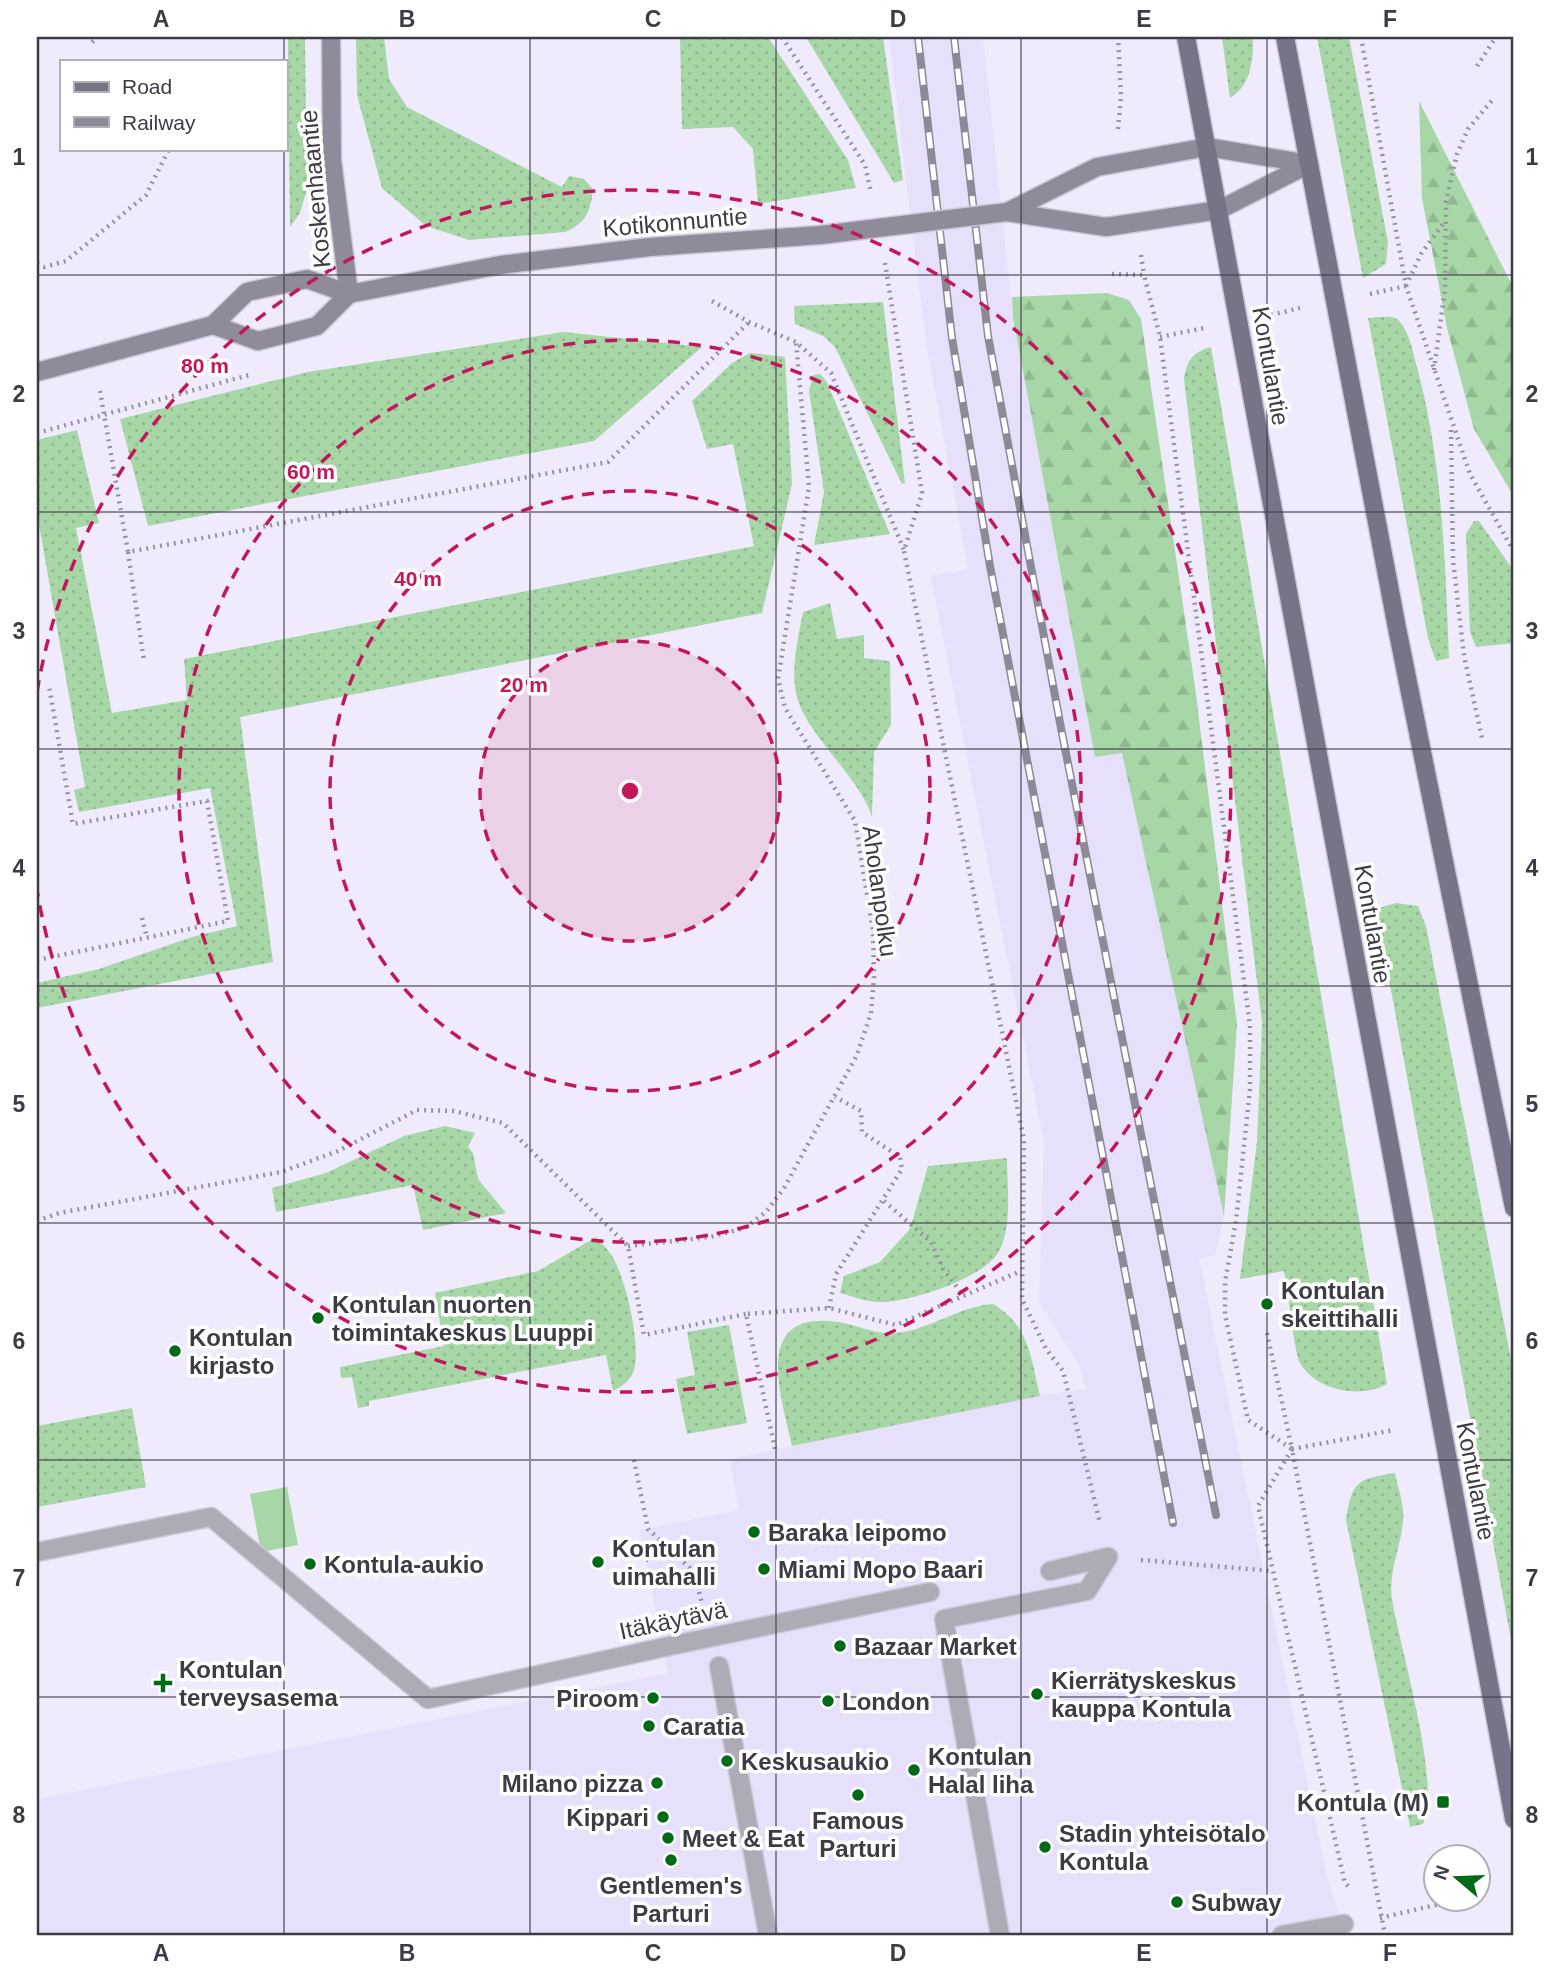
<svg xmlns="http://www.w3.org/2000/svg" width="1551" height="1972" viewBox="0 0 1551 1972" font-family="Helvetica,sans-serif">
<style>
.built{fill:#e6e0fb}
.grass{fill:url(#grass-dots)}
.forest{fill:url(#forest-firs)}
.pitch{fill:#a7d7a7}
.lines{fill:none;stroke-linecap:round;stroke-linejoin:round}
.street-casing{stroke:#cbc8d7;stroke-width:21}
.secondary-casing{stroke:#cbc8d7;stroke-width:21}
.primary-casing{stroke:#cbc8d7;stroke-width:21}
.path{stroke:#9693a1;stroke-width:4.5;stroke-dasharray:2 5;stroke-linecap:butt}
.street{stroke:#aeabb7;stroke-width:18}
.secondary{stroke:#8f8b9b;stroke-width:18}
.primary{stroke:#797388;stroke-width:18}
.rail-casing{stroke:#8d8a97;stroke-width:8}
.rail{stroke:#fff;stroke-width:5;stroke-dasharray:16;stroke-linecap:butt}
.street-bridge-casing{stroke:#cbc8d7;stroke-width:21;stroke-linecap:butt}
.secondary-bridge-casing{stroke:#cbc8d7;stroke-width:21;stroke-linecap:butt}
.street-bridge{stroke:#aeabb7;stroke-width:18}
.secondary-bridge{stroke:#8f8b9b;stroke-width:18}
.grid{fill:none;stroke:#3d3b45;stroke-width:2;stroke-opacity:0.55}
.ring{fill:none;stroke:#c2185b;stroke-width:3.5;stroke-dasharray:12 9}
.poi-dot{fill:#006a17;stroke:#fff;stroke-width:2.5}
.labels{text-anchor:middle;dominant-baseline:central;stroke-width:7;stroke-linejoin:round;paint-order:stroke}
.street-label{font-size:24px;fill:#3d3b45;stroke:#fff}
.poi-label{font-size:24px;font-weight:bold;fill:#3d3b45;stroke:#fff;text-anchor:start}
.centre{fill:#c2185b;stroke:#fff;stroke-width:3.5}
.ring-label{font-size:21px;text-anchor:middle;font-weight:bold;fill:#c2185b;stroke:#fff;stroke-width:7;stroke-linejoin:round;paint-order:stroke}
.neatline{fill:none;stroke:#3d3b45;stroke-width:2.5}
.grid-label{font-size:23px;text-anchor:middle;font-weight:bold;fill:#3d3b45}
</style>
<defs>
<pattern id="grass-dots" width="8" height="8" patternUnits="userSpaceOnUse" patternTransform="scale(1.75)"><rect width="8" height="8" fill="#a7d7a7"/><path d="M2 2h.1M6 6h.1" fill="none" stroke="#91b991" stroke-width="1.8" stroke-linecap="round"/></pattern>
<pattern id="forest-firs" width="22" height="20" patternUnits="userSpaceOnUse" patternTransform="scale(1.75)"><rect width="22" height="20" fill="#a7d7a7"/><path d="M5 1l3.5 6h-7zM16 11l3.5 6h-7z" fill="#91b991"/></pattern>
</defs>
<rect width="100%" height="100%" fill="#efebfc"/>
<path class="built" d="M889,37H983L1013,317L1095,757L1122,752L1224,1216L1215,1255L1199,1258L1327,1877L1346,1935H37V1799L668,1673L640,1530L739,1510L730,1459L1048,1394L1086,1389L1079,1365L1039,1302L1044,1144L931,576L968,569L925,337Z"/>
<g class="grass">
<path d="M288,37H305L307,189L300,213L290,227Z"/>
<path d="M356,37H384L389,79L407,107L562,187L569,176L584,179L593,189C591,210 586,224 565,232L469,240L426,226L382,188L357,95Z"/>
<path d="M680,37H768L848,160L856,188L758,204L753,149L733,127L682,129Z"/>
<path d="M806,37H883L903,180L894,183Z"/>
<path d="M1222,37H1252L1253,41C1253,63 1250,86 1230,98Z"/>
<path d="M1317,37H1349L1388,242L1386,264L1363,278Z"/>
<path d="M883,302L905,483L902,484L835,347L823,336L795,324L794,306Z"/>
<path d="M1368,318C1377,318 1393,314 1399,321C1410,332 1414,357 1418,371C1443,466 1445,561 1449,658L1436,661L1428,638Z"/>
<path d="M564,332L702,347L594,441L148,526L120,419L308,372Z"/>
<path d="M1211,347L1387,1384C1361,1399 1316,1391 1300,1363C1294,1352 1288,1288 1284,1271L1240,1279L1257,1142L1262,1023L1184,379C1187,361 1192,352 1211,347Z"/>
<path d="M750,353L785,357L792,484L762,613L240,717L273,962L37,1008V983L99,969L192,937L237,926L210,788L79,812L74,790L85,787L37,513V440L77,430L99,523L76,528L112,713L187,700L184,659L754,546L733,444L707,449L692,401L732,363Z"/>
<path d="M820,374L827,382L890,534L814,545L824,492L809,391L813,375Z"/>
<path d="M1474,521H1479L1514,571V643L1476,647L1470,632L1466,534Z"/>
<path d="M830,603L837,639L864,635V658L890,661L891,725L874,752L872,816C856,772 804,733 796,693C791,666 798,638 803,612Z"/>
<path d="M1396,903L1418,906L1426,926L1514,1374V1656L1376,909Z"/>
<path d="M445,1126L475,1133L468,1147L473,1153L478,1179L506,1213L423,1230L413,1185L276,1212L272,1188L326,1173L404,1136Z"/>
<path d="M1007,1158C1007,1188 1013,1227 998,1253C982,1279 906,1304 876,1302C865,1301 851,1296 840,1293L844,1276L880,1262L910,1229L928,1166Z"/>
<path d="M596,1237C600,1242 606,1247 610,1253C625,1273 643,1350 633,1373C629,1381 621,1387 613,1391L606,1355L369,1401V1406L358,1408L352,1377L341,1378L340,1367L444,1346L435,1293L538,1271Z"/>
<path d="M993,1304C1029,1325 1031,1358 1040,1396L792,1446C781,1396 751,1309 838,1322C858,1325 876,1335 896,1333C930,1330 959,1306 993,1304Z"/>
<path d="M729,1325L747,1423L687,1434L676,1379L695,1375L687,1332Z"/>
<path d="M132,1408L146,1487L37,1507V1426Z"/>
<path d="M1395,1473C1397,1485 1402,1497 1403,1510C1406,1537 1387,1569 1392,1599C1400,1648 1442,1785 1423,1824L1410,1827L1346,1520C1352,1481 1357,1479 1395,1473Z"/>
</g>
<g class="forest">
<path d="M1419,101L1514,289V497L1474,429L1447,328L1422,198Z"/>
<path d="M1107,293L1129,300L1141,319L1195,687L1237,1024L1224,1216L1122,753L1095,757L1013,317L1012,297Z"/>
</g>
<path class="pitch" d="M287,1487L298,1545L261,1552L250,1494Z"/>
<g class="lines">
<defs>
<g id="street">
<path d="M37,1552L211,1517L428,1699L665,1647"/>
<path d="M1050,1571L1108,1557"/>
<path d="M765,1626L930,1592"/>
<path d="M719,1666L768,1935"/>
<path d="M1000,1935L944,1619L1087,1591L1108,1557"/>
<path d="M1282,1935L1344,1924"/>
</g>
<g id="secondary">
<path d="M331,37L332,160L349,294"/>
<path d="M1007,212L1097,167L1207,147L1309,164"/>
<path d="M1007,212L1106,227L1219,210L1309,164"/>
<path d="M213,325L258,341L317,326L349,294"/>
<path d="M37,372L213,325L247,292L307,279L349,294L500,265L650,247L821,235"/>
</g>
<g id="primary">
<path d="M1186,37L1514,1819"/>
<path d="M1285,37L1397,628L1514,1208"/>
</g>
</defs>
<use href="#street" class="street-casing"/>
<use href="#secondary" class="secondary-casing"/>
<use href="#primary" class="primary-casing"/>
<g class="path">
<path d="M782,37L865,165L871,193"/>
<path d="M1361,37L1406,286L1470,474L1514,552"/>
<path d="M92,42L98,37"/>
<path d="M1477,66L1496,37"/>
<path d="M1118,129L1121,97L1118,37"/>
<path d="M1141,255L1144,275"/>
<path d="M885,263L922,493L904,551L1024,1140L1022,1299L1046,1349L1063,1371L1100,1523"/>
<path d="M37,264L44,267L66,261L146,195L169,149"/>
<path d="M1112,274L1144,275L1160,337L1250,1026V1089L1236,1221L1225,1282V1315L1248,1420L1292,1449L1385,1935"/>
<path d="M1406,286L1421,254L1445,221"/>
<path d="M1370,294L1406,286"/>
<path d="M712,301L749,322L796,342L831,373L904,550"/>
<path d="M1271,315L1300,308"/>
<path d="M1160,337L1204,328"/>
<path d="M1434,370L1445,289L1446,201L1457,154L1468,129L1494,98"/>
<path d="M100,391L128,552L608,462L749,322"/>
<path d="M1451,430L1453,560L1464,656L1482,738"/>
<path d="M37,433L249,375"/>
<path d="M128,552L144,661"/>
<path d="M142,918L147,938"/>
<path d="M37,960L228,921L207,801L73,824L49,686"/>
<path d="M884,1201L931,1242L943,1269L964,1296"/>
<path d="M37,1221L59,1213L281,1172L338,1151L417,1110L454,1111L503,1123L628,1246L644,1335L746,1314"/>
<path d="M628,1246L710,1237L745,1228L766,1212L784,1188L857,1055L871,1013L874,977L873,931L855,821L785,708L778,679L809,487L796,342"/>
<path d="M829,1308L836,1274L902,1169L900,1157L862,1132L861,1111L835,1097"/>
<path d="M1267,1333L1292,1449L1258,1506L1273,1571"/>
<path d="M775,1449L746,1314L829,1308L896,1325L1021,1271"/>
<path d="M1292,1449L1394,1430"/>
<path d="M634,1460L648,1529L694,1572L702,1604"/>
<path d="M646,1560L674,1554"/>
<path d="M1141,1560L1273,1571L1345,1883L1350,1888"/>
<path d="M1380,1918L1461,1899"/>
</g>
<use href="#street" class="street"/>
<use href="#secondary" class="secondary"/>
<use href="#primary" class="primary"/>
<defs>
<g id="rail">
<path d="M918,37L952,338L990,566L1173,1523"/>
<path d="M954,37L988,336L1061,728L1216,1515"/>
</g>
</defs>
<use href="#rail" class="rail-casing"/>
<use href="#rail" class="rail"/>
<defs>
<path id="street-bridge" d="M665,1647L765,1626"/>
<path id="secondary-bridge" d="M821,235L1007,212"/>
</defs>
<use href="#street-bridge" class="street-bridge-casing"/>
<use href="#secondary-bridge" class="secondary-bridge-casing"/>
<use href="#street-bridge" class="street-bridge"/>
<use href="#secondary-bridge" class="secondary-bridge"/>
</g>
<path class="grid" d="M284,37V61M530,37V1935M776,37V1935M1021,37V1935M1267,37V1935M284,149V1935M37,275H1514M37,512H1514M37,749H1514M37,986H1514M37,1223H1514M37,1460H1514M37,1697H1514"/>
<circle cx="630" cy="791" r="150" fill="#c2185b" fill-opacity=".12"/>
<g class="ring">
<circle cx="630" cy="791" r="150"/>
<circle cx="630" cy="791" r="300"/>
<circle cx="630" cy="791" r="451"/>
<path d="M37 692A601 601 0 1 1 37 890"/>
</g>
<g class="poi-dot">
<circle cx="1267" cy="1304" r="7"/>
<circle cx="318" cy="1318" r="7"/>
<circle cx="175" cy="1351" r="7"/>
<circle cx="754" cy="1532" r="7"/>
<circle cx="598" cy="1562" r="7"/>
<circle cx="310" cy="1564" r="7"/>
<circle cx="764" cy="1569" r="7"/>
<circle cx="840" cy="1646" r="7"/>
<path d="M159.5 1672.5h7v7h7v7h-7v7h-7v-7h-7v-7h7z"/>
<circle cx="1037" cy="1694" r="7"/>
<circle cx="653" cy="1698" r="7"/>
<circle cx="828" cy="1701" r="7"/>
<circle cx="649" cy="1726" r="7"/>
<circle cx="727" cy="1761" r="7"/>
<circle cx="914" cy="1770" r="7"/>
<circle cx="657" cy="1783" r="7"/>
<circle cx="858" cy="1795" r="7"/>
<rect x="1436" y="1795" width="14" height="14" rx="3.5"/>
<circle cx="663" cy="1817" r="7"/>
<circle cx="668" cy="1838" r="7"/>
<circle cx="1045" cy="1847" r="7"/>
<circle cx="671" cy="1860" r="7"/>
<circle cx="1177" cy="1902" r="7"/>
</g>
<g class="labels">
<g class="street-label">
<text transform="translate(315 189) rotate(-95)">Koskenhaantie</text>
<text transform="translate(675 222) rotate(-5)">Kotikonnuntie</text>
<text transform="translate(1271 366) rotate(80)">Kontulantie</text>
<text transform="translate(880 891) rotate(82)">Aholanpolku</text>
<text transform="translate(1373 924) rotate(80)">Kontulantie</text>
<text transform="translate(1476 1481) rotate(79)">Kontulantie</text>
<text transform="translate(673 1620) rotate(-12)">Itäkäytävä</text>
</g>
<g class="poi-label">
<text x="1281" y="1290">Kontulan<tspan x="1281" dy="28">skeittihalli</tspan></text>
<text x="332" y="1304">Kontulan nuorten<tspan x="332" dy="28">toimintakeskus Luuppi</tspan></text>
<text x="189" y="1337">Kontulan<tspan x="189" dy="28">kirjasto</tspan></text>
<text x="768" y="1532">Baraka leipomo</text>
<text x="612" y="1548">Kontulan<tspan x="612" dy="28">uimahalli</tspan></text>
<text x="324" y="1564">Kontula-aukio</text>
<text x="778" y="1569">Miami Mopo Baari</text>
<text x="854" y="1646">Bazaar Market</text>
<text x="179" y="1669">Kontulan<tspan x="179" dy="28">terveysasema</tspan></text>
<text x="1051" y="1680">Kierrätyskeskus<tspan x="1051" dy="28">kauppa Kontula</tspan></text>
<text x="639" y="1698" text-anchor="end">Piroom</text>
<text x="842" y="1701">London</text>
<text x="663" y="1726">Caratia</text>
<text x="928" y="1756">Kontulan<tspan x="928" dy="28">Halal liha</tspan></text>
<text x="741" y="1761">Keskusaukio</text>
<text x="643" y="1783" text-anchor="end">Milano pizza</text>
<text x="1429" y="1802" text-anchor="end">Kontula (M)</text>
<text x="649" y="1817" text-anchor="end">Kippari</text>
<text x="858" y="1820" text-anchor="middle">Famous<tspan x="858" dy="28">Parturi</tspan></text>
<text x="1059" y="1833">Stadin yhteisötalo<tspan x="1059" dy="28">Kontula</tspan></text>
<text x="682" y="1838">Meet &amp; Eat</text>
<text x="671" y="1885" text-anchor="middle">Gentlemen's<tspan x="671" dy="28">Parturi</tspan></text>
<text x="1191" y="1902">Subway</text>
</g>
</g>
<circle cx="630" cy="791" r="10" class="centre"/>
<g class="ring-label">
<text x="205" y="373">80 m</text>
<text x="311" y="479">60 m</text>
<text x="418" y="586">40 m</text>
<text x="524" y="692">20 m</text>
</g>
<rect width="1551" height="1972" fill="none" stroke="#ffffff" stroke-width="77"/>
<rect x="60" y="60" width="228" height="91" fill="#ffffff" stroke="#b1b1b5" stroke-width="2"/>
<rect x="74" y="82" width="35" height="10" fill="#797388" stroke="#b1b1b5" stroke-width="2"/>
<text x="122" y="94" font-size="21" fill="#3d3b45">Road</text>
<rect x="74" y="117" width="35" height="10" fill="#8d8a97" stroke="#b1b1b5" stroke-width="2"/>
<text x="122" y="130" font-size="21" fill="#3d3b45">Railway</text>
<g transform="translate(1457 1878) rotate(289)"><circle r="33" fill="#ffffff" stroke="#b1b1b5" stroke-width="2"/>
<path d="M0-5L12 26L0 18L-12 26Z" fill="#006a17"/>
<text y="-10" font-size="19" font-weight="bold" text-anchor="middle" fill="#3d3b45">N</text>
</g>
<rect x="38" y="38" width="1474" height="1896" class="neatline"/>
<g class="grid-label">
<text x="161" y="27">A</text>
<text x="407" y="27">B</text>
<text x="653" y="27">C</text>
<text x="898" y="27">D</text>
<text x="1144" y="27">E</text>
<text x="1390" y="27">F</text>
<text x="19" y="165">1</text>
<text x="1532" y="165">1</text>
<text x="19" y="402">2</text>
<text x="1532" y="402">2</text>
<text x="19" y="639">3</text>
<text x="1532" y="639">3</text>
<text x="19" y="876">4</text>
<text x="1532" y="876">4</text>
<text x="19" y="1112">5</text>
<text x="1532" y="1112">5</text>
<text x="19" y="1349">6</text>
<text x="1532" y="1349">6</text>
<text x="19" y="1586">7</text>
<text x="1532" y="1586">7</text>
<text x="19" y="1823">8</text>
<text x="1532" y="1823">8</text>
<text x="161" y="1961">A</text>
<text x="407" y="1961">B</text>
<text x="653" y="1961">C</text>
<text x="898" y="1961">D</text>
<text x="1144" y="1961">E</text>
<text x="1390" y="1961">F</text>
</g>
</svg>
